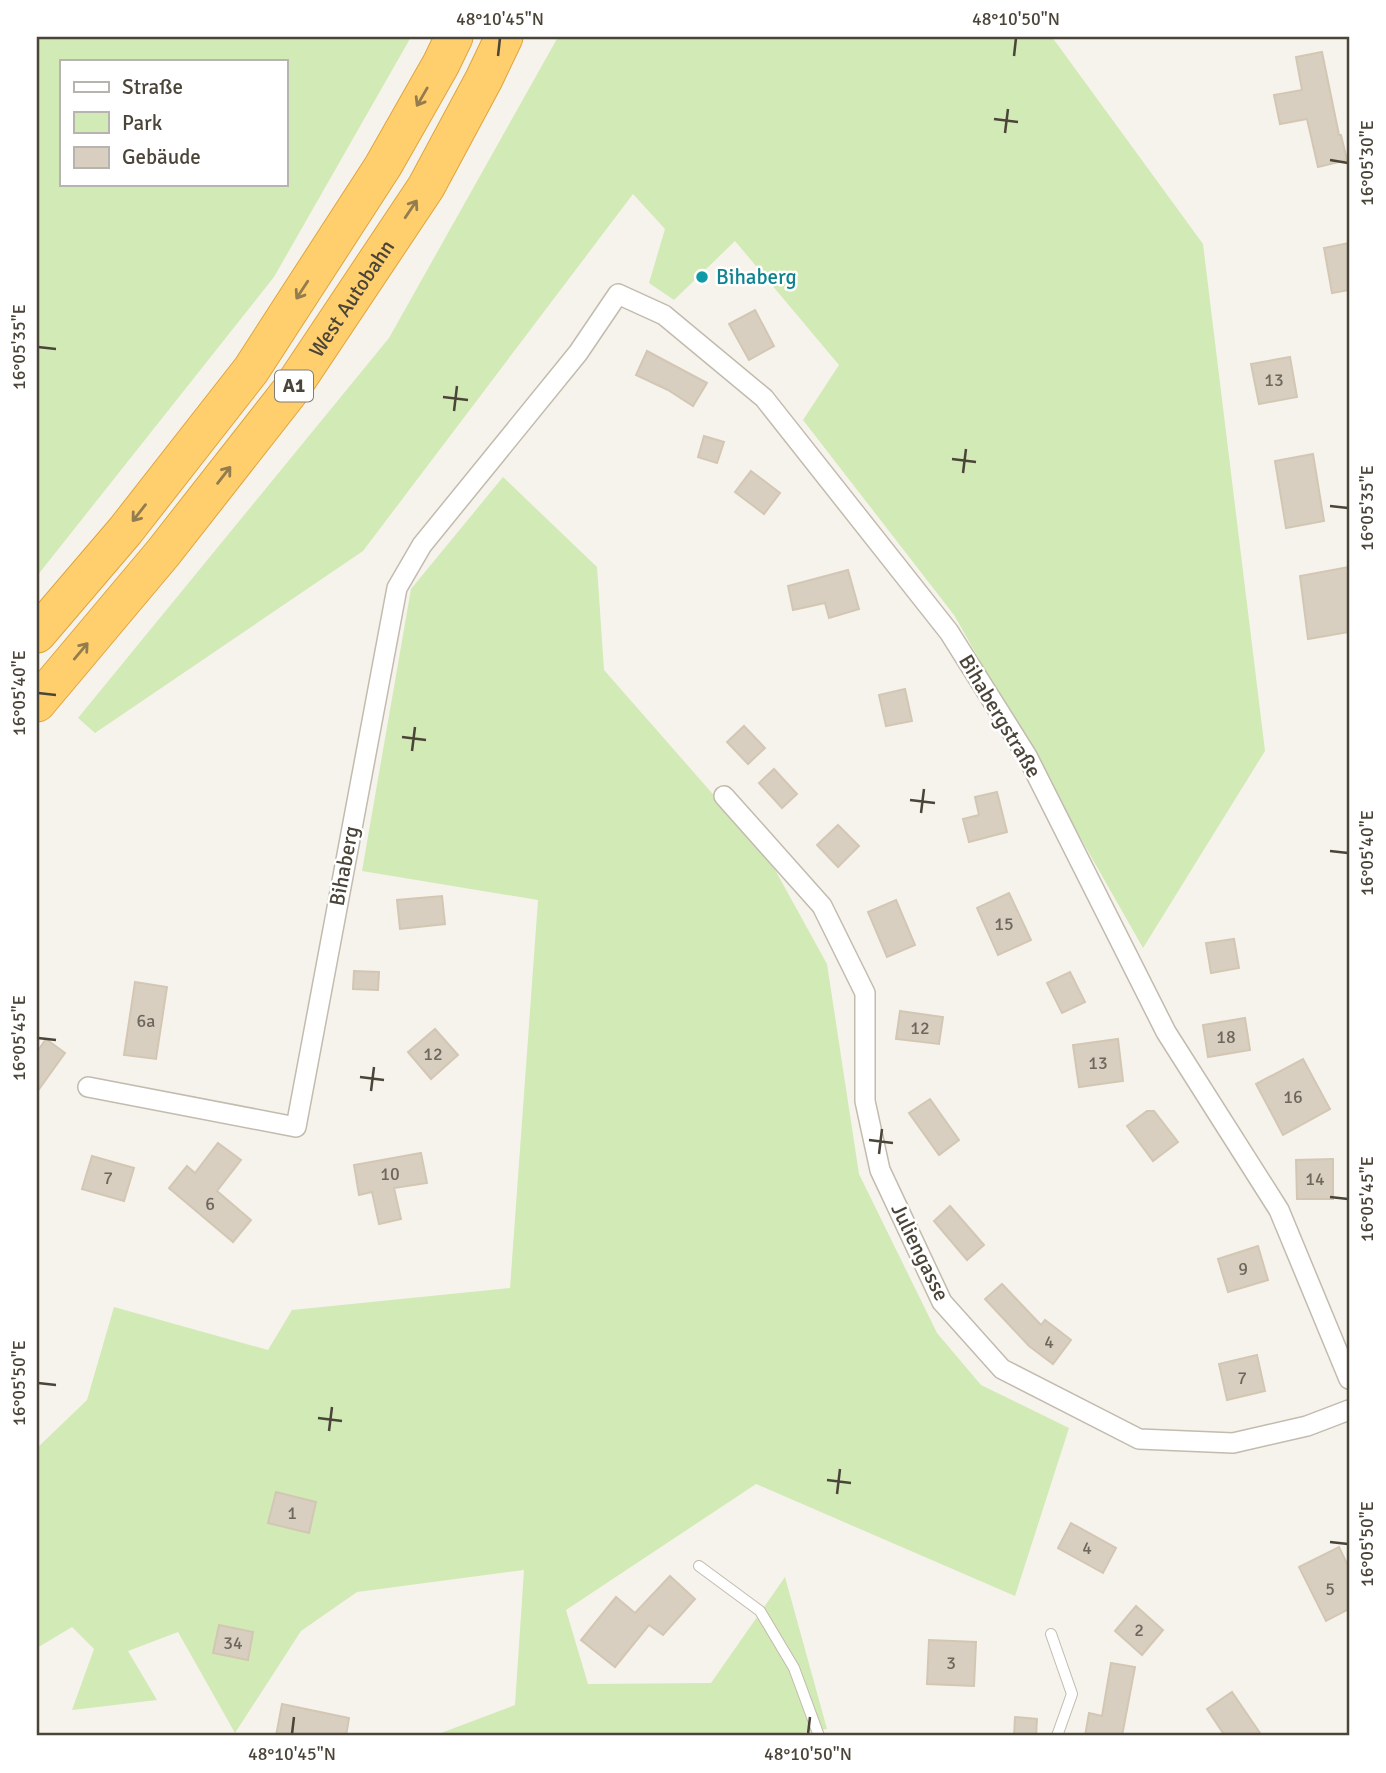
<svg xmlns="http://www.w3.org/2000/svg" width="1386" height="1773" viewBox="0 0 1386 1773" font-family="Signika,sans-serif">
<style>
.green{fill:#d2eab5;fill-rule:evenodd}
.building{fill:#d8cfc1;stroke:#d3c7b4;stroke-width:2}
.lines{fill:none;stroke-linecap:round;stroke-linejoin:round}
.lane-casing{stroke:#c2bbae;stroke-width:12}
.street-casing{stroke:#c2bbae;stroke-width:22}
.highway-casing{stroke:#e0a43c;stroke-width:39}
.lane{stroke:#fff;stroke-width:10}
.street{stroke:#fff;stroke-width:19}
.highway{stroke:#ffcf6e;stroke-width:37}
.oneway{stroke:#937c4e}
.ticks{fill:none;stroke:#4b4439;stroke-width:2.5}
.culture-dot{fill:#0f9aa8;stroke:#fff;stroke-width:2.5}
.labels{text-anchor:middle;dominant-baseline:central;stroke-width:5;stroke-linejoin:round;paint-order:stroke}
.number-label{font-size:18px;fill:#6e675b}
.shield{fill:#fff;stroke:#817c74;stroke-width:2}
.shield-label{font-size:19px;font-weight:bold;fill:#4b4439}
.culture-label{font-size:21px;fill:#0d838f;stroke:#fff;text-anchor:start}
.street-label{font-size:21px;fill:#4b4439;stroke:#fff}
.neatline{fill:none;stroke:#4b4439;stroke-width:2.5}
.ticks-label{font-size:18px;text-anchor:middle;fill:#4b4439}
</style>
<rect width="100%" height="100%" fill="#f6f3ec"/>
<g class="green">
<path d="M37,37H411L274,277L37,576ZM61,61H285V184H61Z"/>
<path d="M558,37H1052L1203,244L1265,751L1143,948L954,615L803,420L839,365L735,241L674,300L649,283L665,229L633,194L363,551L95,733L78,718L389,338Z"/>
<path d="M503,477L597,567L604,670L768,857L827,964L859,1174L937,1333L981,1385L1069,1428L1015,1596L756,1484L566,1610L588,1684L711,1683L785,1577L827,1729L780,1736H440L441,1733L515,1705L524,1570L357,1592L301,1631L235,1733L178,1632L128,1651L157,1700L72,1710L94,1649L72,1627L37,1648V1448L87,1400L114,1307L268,1350L292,1310L510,1288L538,900L362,871L411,589Z"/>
</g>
<g class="building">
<path d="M1322,52L1339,135H1341L1347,160L1318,167L1307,119L1280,124L1274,95L1302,90L1296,57Z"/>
<path d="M1349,243V290L1332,293L1324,248Z"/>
<path d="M755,310L774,346L749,360L729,324Z"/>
<path d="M647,351L707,383L693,406L668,390L636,375Z"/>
<path d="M1290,357L1297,397L1259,404L1251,364Z"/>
<path d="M704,436L724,442L717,463L698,457Z"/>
<path d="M1313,454L1324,521L1286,528L1275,461Z"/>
<path d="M751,471L780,493L764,514L735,492Z"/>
<path d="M1349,567V632L1308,639L1300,576Z"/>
<path d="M848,570L859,609L829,618L825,603L793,610L788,586Z"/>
<path d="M905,689L912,721L886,726L879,695Z"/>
<path d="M744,726L765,748L748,764L727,742Z"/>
<path d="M774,769L797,794L782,808L759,783Z"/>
<path d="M997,792L1007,832L969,842L963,819L979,815L975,797Z"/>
<path d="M838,825L859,846L838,867L817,845Z"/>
<path d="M1009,893L1031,940L998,955L977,908Z"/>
<path d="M442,896L445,924L400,929L397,900Z"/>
<path d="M896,900L915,945L887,957L868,912Z"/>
<path d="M1234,939L1239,968L1211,973L1206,943Z"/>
<path d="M354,971L379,972L378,990L353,989Z"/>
<path d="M1070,972L1085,1002L1062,1013L1047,983Z"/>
<path d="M135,982L167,987L156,1059L124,1055Z"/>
<path d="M900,1011L943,1017L939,1044L896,1039Z"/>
<path d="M1245,1018L1250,1050L1208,1057L1203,1025Z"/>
<path d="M435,1029L458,1055L431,1079L408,1052Z"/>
<path d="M46,1039L65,1053L37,1092V1052Z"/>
<path d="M1118,1039L1123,1081L1079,1087L1073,1045Z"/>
<path d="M1303,1059L1330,1109L1283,1135L1256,1084Z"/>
<path d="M930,1099L959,1140L939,1155L909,1113Z"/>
<path d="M1147,1111H1154L1178,1142L1153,1161L1127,1126Z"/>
<path d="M218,1143L241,1160L217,1191L251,1220L233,1242L169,1188L187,1166L195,1173Z"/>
<path d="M421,1153L427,1183L394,1188L401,1219L379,1224L372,1192L359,1195L354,1165Z"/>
<path d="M92,1156L134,1168L124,1201L82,1189Z"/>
<path d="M1333,1159V1199H1297L1296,1160Z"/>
<path d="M950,1206L984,1245L967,1260L934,1221Z"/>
<path d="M1258,1246L1268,1280L1228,1292L1218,1259Z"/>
<path d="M1002,1284L1041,1325L1045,1320L1071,1340L1053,1364L1029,1346L985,1299Z"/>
<path d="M1257,1355L1265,1391L1227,1400L1219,1364Z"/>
<path d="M276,1492L316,1502L309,1533L268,1523Z"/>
<path d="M1071,1523L1116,1548L1103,1573L1058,1548Z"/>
<path d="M1339,1547L1349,1568V1609L1326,1621L1299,1567Z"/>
<path d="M670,1576L695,1599L663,1635L649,1625L615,1667L581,1640L616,1597L635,1613Z"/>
<path d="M1136,1606L1163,1630L1142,1655L1115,1631Z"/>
<path d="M219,1625L253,1632L248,1660L213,1653Z"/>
<path d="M929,1640L976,1642L974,1686L927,1684Z"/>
<path d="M1111,1663L1135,1667L1122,1736H1085L1089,1713L1102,1716Z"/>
<path d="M1232,1692L1262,1736H1225L1207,1709Z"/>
<path d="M282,1704L349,1718L346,1736H276Z"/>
<path d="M1015,1717L1037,1719L1036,1736H1014Z"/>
</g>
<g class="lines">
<defs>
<g id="lane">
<path d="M699,1566L760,1611L794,1668L819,1736"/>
<path d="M1051,1634L1072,1694L1057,1736"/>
</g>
<g id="street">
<path d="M724,796L822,906L865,993V1101L880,1170L942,1302L1002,1369L1139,1439L1233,1443L1307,1426L1349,1410"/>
<path d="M88,1087L296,1127L397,588L422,545L578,353L618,294L664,315L764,398L949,632L1027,756L1166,1032L1279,1210L1349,1379"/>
</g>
<g id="highway">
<path d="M37,634L125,531L251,370L383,166L441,64L454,37"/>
<path id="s1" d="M37,703L163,553L290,391L426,187L484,79L504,37"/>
</g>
</defs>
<use href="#lane" class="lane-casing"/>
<use href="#street" class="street-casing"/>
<use href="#highway" class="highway-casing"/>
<use href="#lane" class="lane"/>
<use href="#street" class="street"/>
<use href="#highway" class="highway"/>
</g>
<defs><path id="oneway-shaft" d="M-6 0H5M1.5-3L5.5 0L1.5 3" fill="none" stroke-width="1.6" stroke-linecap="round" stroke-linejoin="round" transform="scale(1.75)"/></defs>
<g class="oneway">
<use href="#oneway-shaft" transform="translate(422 97) rotate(120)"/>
<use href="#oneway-shaft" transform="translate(411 209) rotate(-56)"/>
<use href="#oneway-shaft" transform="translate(302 290) rotate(123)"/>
<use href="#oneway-shaft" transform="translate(224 475) rotate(-52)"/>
<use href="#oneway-shaft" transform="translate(139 513) rotate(128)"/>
<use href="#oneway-shaft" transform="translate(81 651) rotate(-50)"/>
</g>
<path class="ticks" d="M498,56L500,38M1014,56L1016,38M994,119L1018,122M1005,133L1008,109M1330,160L1348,163M38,347L56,349M443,397L468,400M454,411L457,386M952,459L976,462M963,473L966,449M1330,506L1348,508M38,693L56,695M402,737L426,740M412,751L415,727M910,800L935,803M921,813L924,789M1330,851L1348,853M38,1038L56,1040M360,1077L384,1080M371,1091L374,1067M869,1140L893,1143M879,1154L882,1129M1330,1197L1348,1199M38,1383L56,1385M318,1418L342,1421M329,1431L332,1407M827,1480L851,1483M837,1494L840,1469M1330,1542L1348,1544M292,1734L294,1717M808,1734L810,1717"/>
<circle class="culture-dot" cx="702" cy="277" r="7"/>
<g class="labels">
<g class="number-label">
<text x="1274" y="380">13</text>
<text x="1004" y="924">15</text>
<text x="146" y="1021">6a</text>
<text x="920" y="1028">12</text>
<text x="1226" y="1037">18</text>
<text x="433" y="1054">12</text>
<text x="1098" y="1063">13</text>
<text x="1293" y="1097">16</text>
<text x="390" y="1174">10</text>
<text x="108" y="1178">7</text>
<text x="1315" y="1179">14</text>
<text x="210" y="1204">6</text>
<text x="1243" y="1269">9</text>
<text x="1049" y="1342">4</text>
<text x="1242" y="1378">7</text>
<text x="292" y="1513">1</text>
<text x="1087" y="1548">4</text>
<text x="1330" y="1589">5</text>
<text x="1139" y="1630">2</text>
<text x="233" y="1643">34</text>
<text x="951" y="1663">3</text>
</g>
<rect class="shield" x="275" y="370.5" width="38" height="31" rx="5"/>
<g class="shield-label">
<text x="294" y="386">A1</text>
</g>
<g class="culture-label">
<text x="716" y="277">Bihaberg</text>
</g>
<g class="street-label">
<text stroke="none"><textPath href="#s1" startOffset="513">West Autobahn</textPath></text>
<text transform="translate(1000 716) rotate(59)">Bihabergstraße</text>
<text transform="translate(344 866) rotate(-79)">Bihaberg</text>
<text transform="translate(920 1252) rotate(64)">Juliengasse</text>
</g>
</g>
<rect width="1386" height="1773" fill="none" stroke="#ffffff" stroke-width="77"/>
<rect x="60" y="60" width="228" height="126" fill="#ffffff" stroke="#b7b4b0" stroke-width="2"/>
<rect x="74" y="82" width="35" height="10" fill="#ffffff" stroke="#b7b4b0" stroke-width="2"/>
<text x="122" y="94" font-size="21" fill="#4b4439">Straße</text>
<rect x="74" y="112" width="35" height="21" fill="#d2eab5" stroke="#b7b4b0" stroke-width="2"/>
<text x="122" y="130" font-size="21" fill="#4b4439">Park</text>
<rect x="74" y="147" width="35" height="21" fill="#d8cfc1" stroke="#b7b4b0" stroke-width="2"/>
<text x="122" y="164" font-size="21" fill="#4b4439">Gebäude</text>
<rect x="38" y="38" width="1310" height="1696" class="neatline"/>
<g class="ticks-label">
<text x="500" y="25">48°10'45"N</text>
<text x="1016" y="25">48°10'50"N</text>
<text transform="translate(1367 163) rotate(-90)" y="6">16°05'30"E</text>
<text transform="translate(19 347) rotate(-90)" y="6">16°05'35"E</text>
<text transform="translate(1367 508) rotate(-90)" y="6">16°05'35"E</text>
<text transform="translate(19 693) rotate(-90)" y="6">16°05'40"E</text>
<text transform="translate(1367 853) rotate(-90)" y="6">16°05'40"E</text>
<text transform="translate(19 1038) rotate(-90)" y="6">16°05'45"E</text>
<text transform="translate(1367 1199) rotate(-90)" y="6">16°05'45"E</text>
<text transform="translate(19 1383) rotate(-90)" y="6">16°05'50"E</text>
<text transform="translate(1367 1544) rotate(-90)" y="6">16°05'50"E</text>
<text x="292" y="1760">48°10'45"N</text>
<text x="808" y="1760">48°10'50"N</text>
</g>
</svg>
